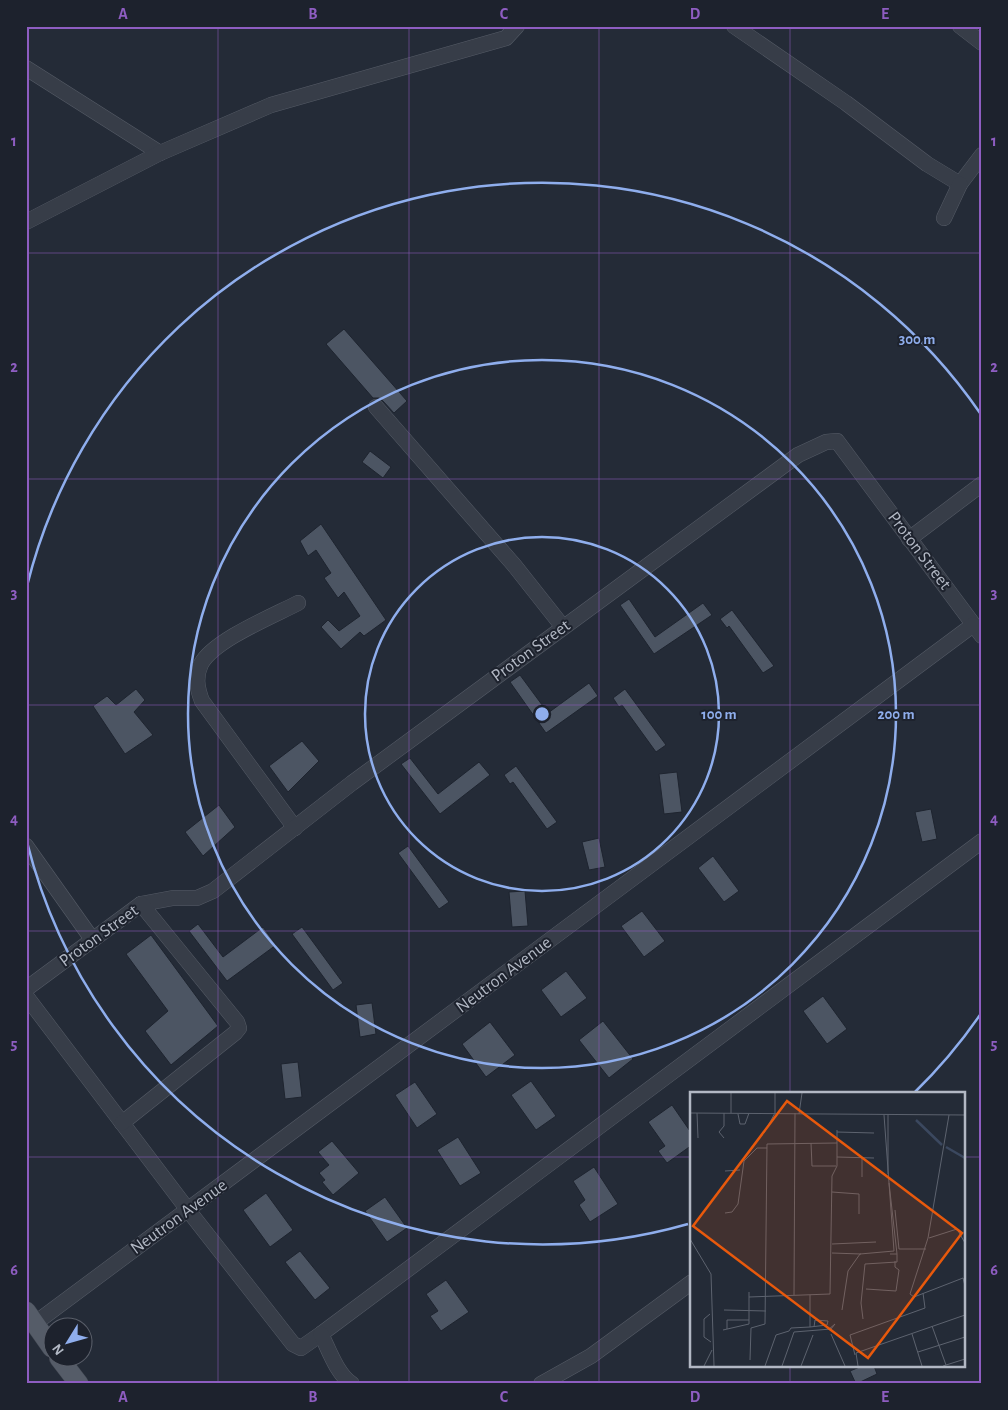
<svg xmlns="http://www.w3.org/2000/svg" width="1008" height="1410" viewBox="0 0 1008 1410" font-family="'Alegreya Sans',sans-serif">
<style>
.building{fill:#4c5563;stroke:#1e242f}
.lines{fill:none;stroke-linecap:round;stroke-linejoin:round}
.minor-casing{stroke:#555b66;stroke-width:16}
.major-casing{stroke:#404651;stroke-width:20}
.minor{stroke:#373d48;stroke-width:15}
.major{stroke:#555c68;stroke-width:19}
.grid{fill:none;stroke:#8e5dc1;stroke-width:1;stroke-opacity:0.55}
.ring{fill:none;stroke:#8faeed;stroke-width:2.5}
.labels{text-anchor:middle;dominant-baseline:central;stroke-width:4;stroke-linejoin:round;paint-order:stroke}
.street-label{font-size:18px;fill:#b2b8c4;stroke:#1d222d}
.inset-river{fill:none;stroke:#3b485f;stroke-width:2.5}
.inset-road{fill:none;stroke:#5d636f;stroke-width:1}
.view{fill:#e8590c;fill-opacity:0.15;stroke:#e8590c;stroke-width:2.5}
.inset-edge{fill:none;stroke:#b2b8c4;stroke-width:2.5}
.centre{fill:#8faeed;stroke:#1d222d;stroke-width:2.5}
.ring-label{font-size:15px;text-anchor:middle;font-weight:bold;fill:#8faeed;stroke:#1d222d;stroke-width:4;stroke-linejoin:round;paint-order:stroke}
.neatline{fill:none;stroke:#8e5dc1;stroke-width:2}
.grid-label{font-size:16px;text-anchor:middle;font-weight:bold;fill:#8e5dc1}
</style>
<rect width="100%" height="100%" fill="#242b37"/>
<g class="building">
<path d="M344,329L407,401L394,413L383,401L379,398H373L326,344Z"/>
<path d="M370,451L391,467L383,478L362,462Z"/>
<path d="M321,524L386,620L364,636L360,632L341,649L321,627L328,620L339,631L360,616L344,592L338,598L324,578L331,573L316,550L308,556L300,541Z"/>
<path d="M629,599L655,637L703,603L712,615L654,654L620,605Z"/>
<path d="M732,610L774,666L763,673L729,626L727,628L720,619Z"/>
<path d="M520,675L548,713L589,683L598,696L546,733L510,682Z"/>
<path d="M136,689L145,700L134,712L153,735L125,754L93,706L107,696L116,705Z"/>
<path d="M625,689L666,745L656,752L622,705L619,707L613,698Z"/>
<path d="M302,741L319,761L288,792L269,766Z"/>
<path d="M410,758L438,794L479,762L490,775L440,814L401,764Z"/>
<path d="M516,766L557,822L547,829L513,782L510,784L504,775Z"/>
<path d="M677,772L682,812L664,814L659,774Z"/>
<path d="M219,805L235,827L203,856L185,832Z"/>
<path d="M931,809L937,839L922,842L915,812Z"/>
<path d="M599,838L605,867L589,870L582,842Z"/>
<path d="M408,846L449,902L439,909L398,853Z"/>
<path d="M713,856L739,891L724,902L698,868Z"/>
<path d="M525,891L528,926L512,927L509,892Z"/>
<path d="M642,911L665,941L644,957L621,926Z"/>
<path d="M198,924L223,957L263,927L276,945L227,981L189,931Z"/>
<path d="M302,927L343,983L333,990L292,934Z"/>
<path d="M151,935L218,1026L171,1065L145,1031L168,1011L126,954Z"/>
<path d="M566,971L587,998L561,1017L541,990Z"/>
<path d="M823,996L847,1029L827,1044L803,1011Z"/>
<path d="M372,1003L376,1034L360,1037L356,1005Z"/>
<path d="M603,1021L633,1059L609,1078L579,1040Z"/>
<path d="M490,1022L515,1055L486,1077L462,1044Z"/>
<path d="M298,1062L302,1097L285,1099L281,1064Z"/>
<path d="M531,1081L556,1116L536,1130L511,1095Z"/>
<path d="M415,1082L437,1114L417,1128L395,1095Z"/>
<path d="M672,1105L692,1134V1145L667,1163L658,1151L665,1146L648,1122Z"/>
<path d="M458,1137L481,1173L460,1186L437,1150Z"/>
<path d="M332,1141L359,1173L333,1195L322,1182L325,1180L319,1173L329,1165L318,1152Z"/>
<path d="M594,1167L618,1204L590,1222L579,1205L585,1200L573,1181Z"/>
<path d="M266,1193L293,1230L270,1247L243,1210Z"/>
<path d="M385,1197L407,1228L387,1242L365,1211Z"/>
<path d="M300,1251L330,1288L315,1300L285,1262Z"/>
<path d="M446,1280L469,1312L441,1331L430,1316L438,1311L426,1294Z"/>
<path d="M862,1366H874L877,1374L856,1384L850,1371Z"/>
</g>
<g class="lines">
<defs>
<g id="minor">
<path d="M734,26L846,103L927,164L960,184L982,155"/>
<path d="M960,26L982,43"/>
<path d="M26,68L160,153"/>
<path d="M944,218L960,184"/>
<path d="M26,222L160,153L271,105L506,38L517,26"/>
<path d="M376,407L514,565L563,627"/>
<path d="M909,539L982,484"/>
<path d="M295,828L202,701C197,688 195,677 201,664C214,640 273,616 298,603"/>
<path d="M26,846L92,939"/>
<path d="M26,989L141,904L173,898H197L213,891L352,783L798,455L826,442L837,441L982,636"/>
<path d="M26,996L188,1210L293,1344L301,1348L321,1334L982,841"/>
<path d="M122,1123L235,1033L239,1028L237,1022L141,904"/>
<path d="M34,1324L973,625"/>
<path d="M321,1334C329,1350 337,1374 352,1384"/>
<path d="M541,1384L591,1356L692,1282"/>
</g>
<g id="major">
<path d="M26,1311L52,1348"/>
<path d="M59,1358L79,1384"/>
</g>
</defs>
<use href="#minor" class="minor-casing"/>
<use href="#major" class="major-casing"/>
<use href="#minor" class="minor"/>
<use href="#major" class="major"/>
</g>
<path class="grid" d="M218,26V1384M409,26V1384M599,26V1384M790,26V1094M26,253H982M26,479H982M26,705H982M26,931H982M26,1157H692M964,1157H982M790,1366V1384"/>
<g class="ring">
<circle cx="542" cy="714" r="177"/>
<circle cx="542" cy="714" r="354"/>
<path d="M980 1015A531 531 0 0 1 914 1093M688 1224A531 531 0 0 1 27 842M27 586A531 531 0 0 1 980 413"/>
</g>
<g class="labels">
<g class="street-label">
<text transform="translate(919 551) rotate(53)">Proton Street</text>
<text transform="translate(531 651) rotate(-36)">Proton Street</text>
<text transform="translate(99 936) rotate(-36)">Proton Street</text>
<text transform="translate(504 975) rotate(-37)">Neutron Avenue</text>
<text transform="translate(179 1217) rotate(-36)">Neutron Avenue</text>
</g>
</g>
<g transform="translate(690 1092)">
<rect width="275" height="275" fill="#242b37"/>
<path class="inset-river" d="M226,28L252,53M256,55L275,66"/>
<path class="inset-road" d="M41,1V21M0,21L275,23M7,21L8,46M48,22L50,32H55L59,21M109,22L112,1M198,22V82M259,23L238,146L220,202L224,205L273,186L275,194M147,40L184,41M74,41L85,21V1M34,46L29,40L34,34V21M121,51L122,74H146M147,65L184,66M35,79L50,78M172,85V65M199,91L207,162H200M142,100L169,102V122M205,118L209,157H236M35,121L42,120L48,112L54,69L67,56H77M239,146L267,137L275,151M0,147L21,182L24,274M142,152L186,150M142,161L171,162M176,197L206,199L209,178L205,175V169M104,203L105,21M59,205L140,202L142,84L147,74V38M34,218L76,219M152,218L158,179L170,162L204,159L194,23M20,222L14,227V245L21,250M173,227L171,211L175,172L207,170V162M242,234L256,273M120,235V203M37,237V228H59M33,238L59,232V200M99,239L101,236L120,235L137,233L138,229L125,228L124,235M141,242L155,274M222,242L232,274M228,260L275,245M165,263L160,243L235,216L233,201M60,268L61,236L75,232L77,52L147,51M14,274L22,258M75,274L86,243L99,239M92,274L104,240L141,237L145,232L139,237M111,274L123,243M168,274L166,261L275,223M253,274L275,267"/>
<path class="view" d="M97,9L272,141L178,266L3,134Z"/>
<rect width="275" height="275" class="inset-edge"/>
</g>
<circle cx="542" cy="714" r="8" class="centre"/>
<g class="ring-label">
<text x="917" y="344">300 m</text>
<text x="719" y="719">100 m</text>
<text x="896" y="719">200 m</text>
</g>
<rect width="1008" height="1410" fill="none" stroke="#1d222d" stroke-width="55"/>
<g transform="translate(68 1342) rotate(233)"><circle r="24" fill="#1d222d" stroke="#595e69"/>
<path d="M0-4L9 19L0 12L-9 19Z" fill="#8faeed"/>
<text y="-8" font-size="14" font-weight="bold" text-anchor="middle" fill="#b2b8c4">N</text>
</g>
<rect x="28" y="28" width="952" height="1354" class="neatline"/>
<g class="grid-label">
<text x="123" y="19">A</text>
<text x="313" y="19">B</text>
<text x="504" y="19">C</text>
<text x="695" y="19">D</text>
<text x="885" y="19">E</text>
<text x="14" y="146">1</text>
<text x="994" y="146">1</text>
<text x="14" y="372">2</text>
<text x="994" y="372">2</text>
<text x="14" y="598">3</text>
<text x="994" y="598">3</text>
<text x="14" y="824">4</text>
<text x="994" y="824">4</text>
<text x="14" y="1049">5</text>
<text x="994" y="1049">5</text>
<text x="14" y="1275">6</text>
<text x="994" y="1275">6</text>
<text x="123" y="1402">A</text>
<text x="313" y="1402">B</text>
<text x="504" y="1402">C</text>
<text x="695" y="1402">D</text>
<text x="885" y="1402">E</text>
</g>
</svg>
